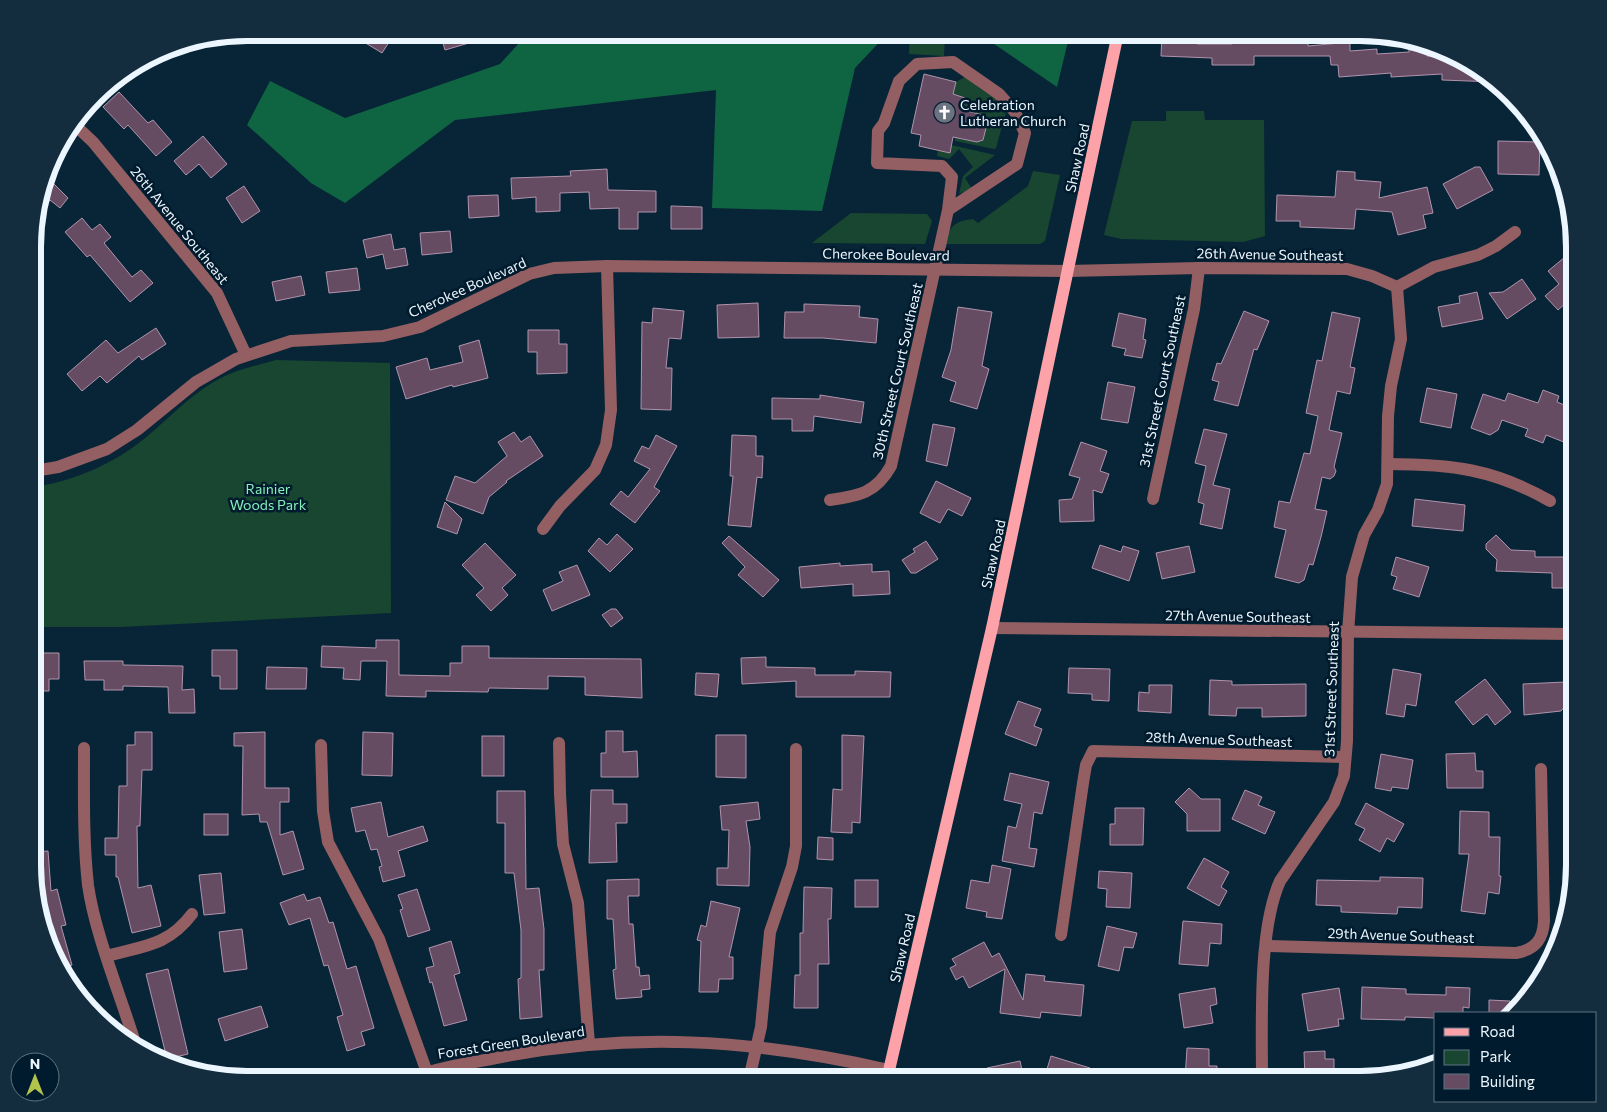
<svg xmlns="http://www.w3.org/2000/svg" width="1607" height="1112" viewBox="0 0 1607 1112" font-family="Commissioner,sans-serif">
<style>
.green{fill:#184630}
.forest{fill:#0f6541}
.building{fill:#664c62;stroke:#b093ac}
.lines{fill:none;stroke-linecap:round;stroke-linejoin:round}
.minor{stroke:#945f62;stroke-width:12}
.major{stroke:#fca2a8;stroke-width:12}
.labels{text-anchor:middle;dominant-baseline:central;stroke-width:5;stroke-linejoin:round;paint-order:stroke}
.poi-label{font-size:14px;fill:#ecf6fe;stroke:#001b2d;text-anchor:start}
.street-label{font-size:14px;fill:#ecf6fe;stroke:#001b2d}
.park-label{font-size:14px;fill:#85eeb7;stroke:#001b2d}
.rim{fill:none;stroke:#ecf6fe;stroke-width:6}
</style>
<rect width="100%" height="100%" fill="#072537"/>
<g class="green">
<path d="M910,33L945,34L944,56L909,54Z"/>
<path d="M967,76C973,80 974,84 978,87C989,96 1002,98 1006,112L996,148L994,149L955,141V137L977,142L983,140L988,120L983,115L963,110L965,99L953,94L956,82Z"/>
<path d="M1166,111H1204L1205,120H1264L1265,236L1243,242L1121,239L1104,235L1132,121H1166Z"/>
<path d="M951,145L995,155L965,178L972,189L959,194L963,176L973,167L959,149L949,159L937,156L938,150L950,153Z"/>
<path d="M1033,171L1060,175L1045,241L1040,244H945C949,226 955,221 973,219L978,223L1028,186Z"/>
<path d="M851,213L927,214L932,221L925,244L812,243Z"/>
<path d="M276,360L390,363L391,613L121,627H34V487C74,481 113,464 144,439C167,420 187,398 212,383C231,371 254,366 276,360Z"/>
</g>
<g class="forest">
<path d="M528,33H888L855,68L822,211L712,208L716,90L455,120L345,203L311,183L247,125L270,81L345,118L500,64Z"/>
<path d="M978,33H1070L1057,87Z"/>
</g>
<g class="building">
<path d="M349,33H395L382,53Z"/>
<path d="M440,33H466L469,43L445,50Z"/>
<path d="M1162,34L1197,36V44H1232V38H1268V34H1308V46L1350,42V51L1377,49V54L1409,52V46L1426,44L1427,56L1454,57L1490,77L1495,82L1442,80V74L1391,77V73L1339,77L1338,65H1331L1330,56H1254V65H1212V58L1161,56Z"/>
<path d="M924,74L956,82L953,94L965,98L963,110L983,115L988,120L983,140L977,142L953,137L950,153L919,146L921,135L911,133Z"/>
<path d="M119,92L148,123L153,120L172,142L156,156L128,125L124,129L103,107Z"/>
<path d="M203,136L227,164L211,178L199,164L186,175L174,161Z"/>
<path d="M1498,141L1540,142L1539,175L1498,174Z"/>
<path d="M1475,167H1480L1493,190L1457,209L1443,184Z"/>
<path d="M607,169L608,190L656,191V212H638V229H619V208L590,209L589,192L560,193V211L536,212V197L512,199L511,178L571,176L570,171Z"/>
<path d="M1337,171L1355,172V180L1381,182L1379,198L1427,187L1433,213L1423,215L1426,228L1398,235L1392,212L1356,209L1354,229L1300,227V221H1276L1277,195L1335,197Z"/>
<path d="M47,177L68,198L60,208L50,200L35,218Z"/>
<path d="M244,186L260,211L242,223L226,198Z"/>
<path d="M498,195L499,216L469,218L468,196Z"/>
<path d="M671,206L702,207V229H671Z"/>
<path d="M82,218L92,230L100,224L111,237L104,243L132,277L141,270L153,283L130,302L90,255L87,257L65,232Z"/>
<path d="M450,231L452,252L422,255L420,233Z"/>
<path d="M391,234L394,250L405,248L408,265L386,269L383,254L367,258L363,240Z"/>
<path d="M1565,257L1574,268V296L1558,310L1545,296L1559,284L1548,271Z"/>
<path d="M357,268L360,290L329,293L326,272Z"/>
<path d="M301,276L305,295L276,301L272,282Z"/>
<path d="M1522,279L1536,299L1507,319L1489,293L1503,292Z"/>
<path d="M1477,292L1483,319L1442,327L1438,307L1460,303L1459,296Z"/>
<path d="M758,303L759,337L718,338L717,305Z"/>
<path d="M804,304L860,306L859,317L878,319L876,343L823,338H784L785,312H804Z"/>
<path d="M958,307L992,312L982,366L989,369L977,409L950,401L956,382L942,377L951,350Z"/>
<path d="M653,308L684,311L681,339L669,338L666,368H672L671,410L641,409L642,322L652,323Z"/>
<path d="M1244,311L1269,321L1257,350L1254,349L1238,406L1214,400L1219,382L1212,380L1217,363L1221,364Z"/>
<path d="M1332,312L1360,318L1350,367L1355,368L1350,394L1337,391L1329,430L1342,433L1334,467L1336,471L1334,476L1330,479L1322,477L1315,509L1327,511L1321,537L1313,565L1309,564L1304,580L1299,583L1275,577L1286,530L1274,527L1279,501L1290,503L1304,453L1310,454L1318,416L1306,413L1317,360L1322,361Z"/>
<path d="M1119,313L1146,319L1143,339L1146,340L1142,358L1124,355L1126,349L1112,346Z"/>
<path d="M156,328L166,344L142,360L139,356L107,383L100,376L82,391L67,374L106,340L118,353Z"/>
<path d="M528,330H559V344H567V373L537,374V352H528Z"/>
<path d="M479,340L488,378L453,387L452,385L406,399L396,367L427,358L430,370L463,362L459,346Z"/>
<path d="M1108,382L1135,387L1128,423L1101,419Z"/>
<path d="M1427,388L1457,394L1451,428L1420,422Z"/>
<path d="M1543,390L1559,396L1557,402L1574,409V446L1546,435L1543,443L1525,436L1528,429L1502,420L1498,430L1490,435L1471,428L1483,394L1505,401L1508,393L1538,403Z"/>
<path d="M820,395L864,402L861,423L814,416L813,431H792V419H772V398L820,399Z"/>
<path d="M933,424L955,428L947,466L926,461Z"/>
<path d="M1204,429L1227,434L1213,485L1230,489L1222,529L1200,524L1204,504L1198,502L1206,466L1195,463Z"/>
<path d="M514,432L521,442L530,436L543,456L506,481L507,482L489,497L483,514L446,500L455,476L475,483L507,456L498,442Z"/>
<path d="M656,435L677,446L654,487L660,491L635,523L610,504L621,491L628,497L650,469L634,461L642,446L649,449Z"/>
<path d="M732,435L756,436V456H763L762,478L757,477L751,527L728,525L733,476H730Z"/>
<path d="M1081,442L1107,451L1100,471L1109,474L1102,493L1093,490L1094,521L1060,522L1059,500L1072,499L1080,478L1069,475Z"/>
<path d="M936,481L971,498L962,516L948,509L940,523L920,513Z"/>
<path d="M1415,499L1465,505L1463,531L1412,526Z"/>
<path d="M445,502L462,519L457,534L437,527Z"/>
<path d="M617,534L633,549L610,572L588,551L599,538L607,545Z"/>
<path d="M1496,535L1511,550L1535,551V557H1572L1574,588H1552V573L1496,571L1497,560L1486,549V544Z"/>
<path d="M729,536L779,580L763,597L738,575L745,567L722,543Z"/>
<path d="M926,541L938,559L916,573H911L902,560L915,552L913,549Z"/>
<path d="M485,543L516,575L502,588L508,595L491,611L476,595L484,588L462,565Z"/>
<path d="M1100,545L1121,552L1123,546L1139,551L1129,581L1092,568Z"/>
<path d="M1189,546L1195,572L1162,579L1156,553Z"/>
<path d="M1396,557L1429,567L1419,597L1393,589L1397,577L1391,575Z"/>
<path d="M840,563V566L872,564V572L889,571L890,594L853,596V584L801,588L799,567Z"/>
<path d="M577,565L590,595L552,611L543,590L563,581L559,572Z"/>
<path d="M611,609H616L623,618L611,627L602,615Z"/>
<path d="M376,640H399V675L450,676V663H462V646H489V658L641,659L642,698L585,695V677L548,676V689L489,688L488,692L426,691V697L386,696L387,661H361L360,680L343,679L344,668L321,667L322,646L376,648Z"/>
<path d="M212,650H237V689H220V676H212Z"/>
<path d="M34,653H59V679H49V691H34Z"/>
<path d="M766,657V667L815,668V675H855V671L891,672L890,697H796V681L742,684L741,658Z"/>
<path d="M84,661H123V665L183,666L182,690L194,689L195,713H169L168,687L123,686V690H104V680H85Z"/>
<path d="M267,667L307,668L306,689H266Z"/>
<path d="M1069,668L1110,669L1109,701L1092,700V694L1068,693Z"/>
<path d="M1393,669L1421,674L1416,706L1406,704L1404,717L1386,714Z"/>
<path d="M696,673L719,674L717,697L695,695Z"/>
<path d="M1485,679L1511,712L1495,725L1487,714L1473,725L1455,702Z"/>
<path d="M1210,680L1232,681V685L1306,684V716L1262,717V708H1237L1236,716L1209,715Z"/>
<path d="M1565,682L1566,705L1561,711L1524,715L1523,684Z"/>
<path d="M1149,685H1172L1171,713L1138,711L1139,692L1149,693Z"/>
<path d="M1018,701L1041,709L1034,726L1042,729L1036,746L1005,734Z"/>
<path d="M606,731H623V752L637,751L638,777H601V753H606Z"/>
<path d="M135,732H152V770H142L140,826H137L138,888L151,885L161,926L132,933L118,877H116V855H105V838H118L119,786H127V745H135Z"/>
<path d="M265,732V788H289V802H280V835L293,831L304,869L283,875L267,822H260L259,814L242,815L243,746H234V733Z"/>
<path d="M363,732L393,733L392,776L362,775Z"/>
<path d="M716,735H746V778L716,777Z"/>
<path d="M842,735L864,736L860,823L852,822V833L831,832L833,789L842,790Z"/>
<rect x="482" y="736" width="22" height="40"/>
<path d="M1475,753L1476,771H1483V788H1447L1446,754Z"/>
<path d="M1381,754L1413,760L1408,789L1392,787L1391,791L1375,788Z"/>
<path d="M1010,773L1049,782L1042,814L1034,812L1029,848L1037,849L1034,867L1002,861L1008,826L1016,828L1022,804L1004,800Z"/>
<path d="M1189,788L1201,799H1220V831H1187V814L1175,802Z"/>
<path d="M591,790H613V804H627V823H616L617,862L589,863Z"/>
<path d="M1245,790L1262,797L1258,805L1275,812L1265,834L1232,819Z"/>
<path d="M497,791H525L526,889L539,888L544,929V970H539L542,1017L520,1019L518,979L521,978V930L514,873H505V823H497Z"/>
<path d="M381,802L388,837L423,826L428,841L398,851L405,876L383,882L379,867L382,866L377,849L371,850L365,830L356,832L351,808Z"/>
<path d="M758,802L760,819L746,821L750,847L749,886L717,885V868H728L729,830H722L720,806Z"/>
<path d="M1366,803L1404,824L1394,842L1387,838L1380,852L1359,840L1365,829L1355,824Z"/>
<path d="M1115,808H1144L1143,845H1110V824H1115Z"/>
<path d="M1460,811L1489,812V837H1500L1499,876H1501L1499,894L1488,892L1485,914L1461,911L1469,854H1459Z"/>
<rect x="204" y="814" width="24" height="21"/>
<path d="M818,837L833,838V860L817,859Z"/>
<path d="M48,851L51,891L57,889L66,925L61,926L72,965L60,969L34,893V852Z"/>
<path d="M1204,858L1229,872L1221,887L1227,891L1219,906L1187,888Z"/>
<path d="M992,865L1011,869L1002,919L986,917L987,912L966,908L971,880L989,883Z"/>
<path d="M1099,871L1132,873L1130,908L1106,907L1107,889L1098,888Z"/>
<path d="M221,873L225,913L204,915L199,875Z"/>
<path d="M1380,877L1423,878L1422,908L1398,907L1397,914L1341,912V906L1316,905L1317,880L1380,881Z"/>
<path d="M639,879V896H628L629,924H633L636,967H639L640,976L649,975L650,989L641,990L642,997L616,999L613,970L616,969L613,919H607V880Z"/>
<rect x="855" y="880" width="23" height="27"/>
<path d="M804,887L832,888L831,919H828L829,964H818V1008H794L795,975H800V933H803Z"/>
<path d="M417,889L430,930L408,937L400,910L403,909L398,895Z"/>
<path d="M304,894L307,901L320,897L329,923L333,922L347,969L356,966L374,1028L361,1032L365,1045L347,1051L337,1017L343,1015L328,965L324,966L310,918L289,925L280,903Z"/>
<path d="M711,901L740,908L729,957H733V979H719L718,992H699L701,941L697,940L701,925L706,927Z"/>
<path d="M1183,921L1222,924L1221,944L1210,943L1208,966L1179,964Z"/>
<path d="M1107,926L1137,933L1133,948L1124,947L1119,971L1098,966Z"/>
<path d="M242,929L247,969L224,972L219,932Z"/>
<path d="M451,941L460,973L454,975L467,1020L444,1026L432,982L430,983L426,968L434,966L429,948Z"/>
<path d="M984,942L992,957L999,953L1023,1000L1026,974L1045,976L1044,981L1084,985L1081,1016L1041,1012L1040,1018L1000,1013L1005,969L969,988L963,976L956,980L950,968L956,965L952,959Z"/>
<path d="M168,969L188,1054L167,1059L146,974Z"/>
<path d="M1362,987L1406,989V994L1446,995V987L1470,988L1469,1008L1463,1007V1013H1436V1018L1405,1017V1020L1361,1019Z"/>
<path d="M1215,988L1217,1004L1210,1006L1213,1023L1184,1028L1179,994Z"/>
<path d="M1339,988L1344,1019H1338L1339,1026L1308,1031L1302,994Z"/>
<path d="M1489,1000L1510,1001V1012L1489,1013Z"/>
<path d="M261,1006L268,1027L225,1041L218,1019Z"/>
<path d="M1187,1048L1209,1049V1066H1217V1079H1185Z"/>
<path d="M1325,1051V1059H1334V1079H1305L1304,1052Z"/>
<path d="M1051,1056L1090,1068L1086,1079H1044Z"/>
<path d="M1020,1061L1024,1079H989L987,1068Z"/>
</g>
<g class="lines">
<g class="minor">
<path d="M75,125L93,142L217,293L246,355"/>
<path d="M1388,464C1451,464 1494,469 1550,501"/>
<path d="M34,471L58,467L107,449L137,430L196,382L236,359L291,341L383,336L420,327L529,274L554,268L607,266L1068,271L1199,268L1347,269L1372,276L1397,287L1434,267L1478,255L1496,246L1515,232"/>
<path d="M1153,499L1194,309L1199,268"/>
<path d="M830,500C859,496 876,493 891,466L948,210L1017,164L1025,133L1015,112L999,94L953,62L917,64L899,81L884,123L878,131L877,163L942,166L952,177L948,210"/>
<path d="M543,529L560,506L595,470L606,445L611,410L607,266"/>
<path d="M992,628L1574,634"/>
<path d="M559,743L560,794L563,844L578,903L589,1044"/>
<path d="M321,745L323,811L328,842L379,939L429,1078"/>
<path d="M84,748C84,794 83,840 88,885C95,935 121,996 136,1046"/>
<path d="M1061,935L1083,783L1086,765L1093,751L1344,757"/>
<path d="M1266,946L1516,953C1535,950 1543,940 1544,921L1541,769"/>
<path d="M107,956C143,946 168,946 192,914"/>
<path d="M407,1079C434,1069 463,1064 491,1059C630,1031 752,1039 889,1070"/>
<path d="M749,1079L761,1027L770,932L792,867L796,846V749"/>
<path d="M1262,1079C1262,1024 1258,930 1280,881L1334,802L1344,776L1347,741L1348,633L1352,577L1364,535L1378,510L1387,484L1388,416L1391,386L1401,339L1397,287"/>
</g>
<path class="major" d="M887,1079L992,628L1118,33"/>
</g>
<defs>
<symbol id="church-disc" viewBox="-11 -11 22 22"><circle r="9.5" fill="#6b7280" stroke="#001b2d"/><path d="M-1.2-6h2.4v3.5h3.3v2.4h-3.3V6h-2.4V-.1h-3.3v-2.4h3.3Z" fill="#fff"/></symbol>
</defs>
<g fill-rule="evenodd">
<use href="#church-disc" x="932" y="100" width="25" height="25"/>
</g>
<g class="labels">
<g class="poi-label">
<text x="960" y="104">Celebration<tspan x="960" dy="16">Lutheran Church</tspan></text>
</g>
<g class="street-label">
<text transform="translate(1077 158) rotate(-78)">Shaw Road</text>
<text transform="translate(180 225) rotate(51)">26th Avenue Southeast</text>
<text transform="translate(886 254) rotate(1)">Cherokee Boulevard</text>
<text transform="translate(1270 254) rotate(1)">26th Avenue Southeast</text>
<text transform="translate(467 287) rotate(-24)">Cherokee Boulevard</text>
<text transform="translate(897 371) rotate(-77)">30th Street Court Southeast</text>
<text transform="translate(1162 381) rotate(-78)">31st Street Court Southeast</text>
<text transform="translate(993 554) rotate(-78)">Shaw Road</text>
<text transform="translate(1238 616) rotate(1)">27th Avenue Southeast</text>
<text transform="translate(1331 689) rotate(-88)">31st Street Southeast</text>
<text transform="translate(1219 739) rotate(2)">28th Avenue Southeast</text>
<text transform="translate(1401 935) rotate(2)">29th Avenue Southeast</text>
<text transform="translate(902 948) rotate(-77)">Shaw Road</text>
<text transform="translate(511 1042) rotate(-9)">Forest Green Boulevard</text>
</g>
<g class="park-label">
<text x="268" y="488">Rainier<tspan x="268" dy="16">Woods Park</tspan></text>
</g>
</g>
<path d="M0 0H1607V1112H0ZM247 41H1360A206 206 0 0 1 1566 247V865A206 206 0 0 1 1360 1071H247A206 206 0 0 1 41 865V247A206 206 0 0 1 247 41Z" fill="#132d3e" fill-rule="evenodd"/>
<path class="rim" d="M247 41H1360A206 206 0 0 1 1566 247V865A206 206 0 0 1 1360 1071H247A206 206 0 0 1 41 865V247A206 206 0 0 1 247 41Z"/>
<rect x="1434" y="1012" width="162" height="90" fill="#001b2d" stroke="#5e7381"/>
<rect x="1444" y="1028" width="25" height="8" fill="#fca2a8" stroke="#5e7381"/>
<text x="1480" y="1037" font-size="15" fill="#ecf6fe">Road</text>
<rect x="1444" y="1050" width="25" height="15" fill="#184630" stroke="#5e7381"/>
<text x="1480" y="1062" font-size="15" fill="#ecf6fe">Park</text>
<rect x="1444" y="1074" width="25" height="15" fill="#664c62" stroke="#5e7381"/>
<text x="1480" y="1087" font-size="15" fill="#ecf6fe">Building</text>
<g transform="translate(35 1077)"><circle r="24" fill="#001b2d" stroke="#5e7381"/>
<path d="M0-4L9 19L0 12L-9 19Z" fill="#b2c34c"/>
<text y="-8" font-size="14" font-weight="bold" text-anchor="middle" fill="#ecf6fe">N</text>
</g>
</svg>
